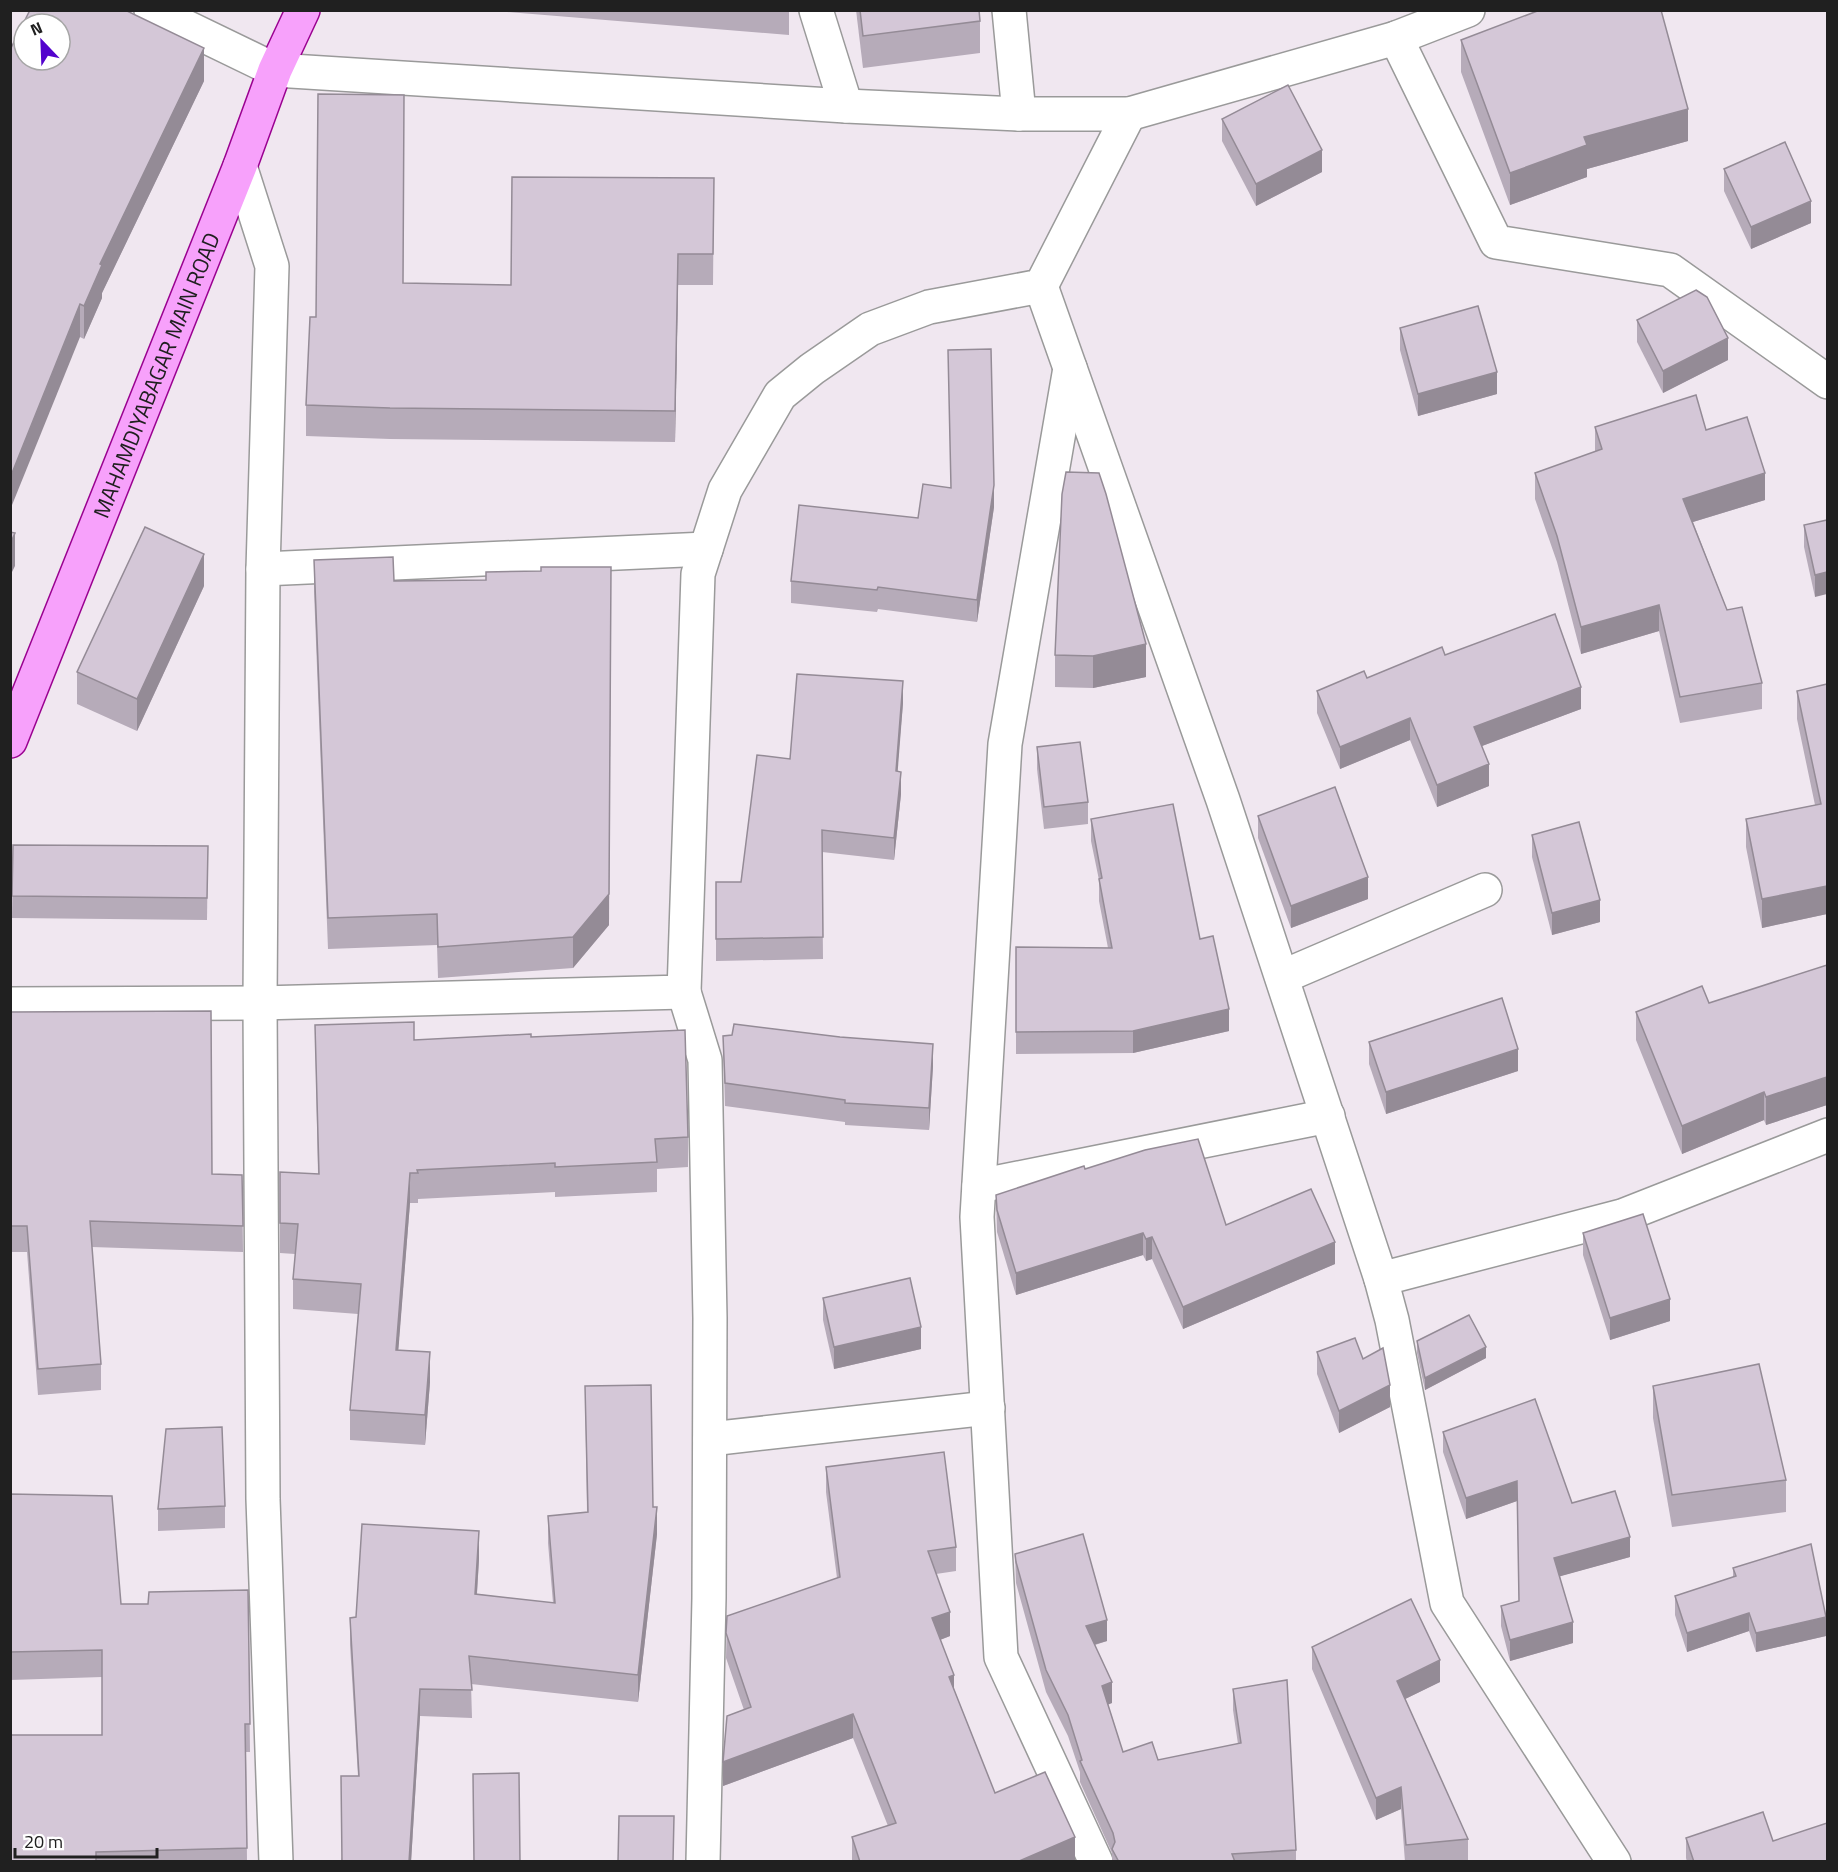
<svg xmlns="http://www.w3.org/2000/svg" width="1838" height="1872" viewBox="0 0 1838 1872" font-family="'Titillium Web',sans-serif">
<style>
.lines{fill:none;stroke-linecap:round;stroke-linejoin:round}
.minor-casing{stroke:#9a9a9a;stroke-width:36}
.primary-casing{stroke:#9a0290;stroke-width:36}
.minor{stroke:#fff;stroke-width:33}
.primary{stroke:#f7a1fb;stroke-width:33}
.wall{fill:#b6abb9}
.shaded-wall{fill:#948b96}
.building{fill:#d4c7d7;stroke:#948b96;stroke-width:1.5;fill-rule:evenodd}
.labels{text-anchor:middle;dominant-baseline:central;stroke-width:6;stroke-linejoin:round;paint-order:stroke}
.street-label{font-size:22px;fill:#202020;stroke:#fff}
</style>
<rect width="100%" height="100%" fill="#f0e7f0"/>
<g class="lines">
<defs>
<g id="minor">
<path d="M151,10L275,70L846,106L1019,114H1129L1396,38L1468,10"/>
<path d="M816,10L846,106"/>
<path d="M1009,10L1019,114"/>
<path d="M1396,38L1496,242L1670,270L1828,382"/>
<path d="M240,166L272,266L263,569L260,1003L263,1499L276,1862"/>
<path d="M1041,286L1223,800L1381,1279L1392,1320L1447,1603L1614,1862"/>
<path d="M1070,368L1005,744L977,1217L1001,1657L1096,1862"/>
<path d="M263,569L706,549"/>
<path d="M1282,977L1485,890"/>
<path d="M684,992L705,1060L710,1318L709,1598L703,1862"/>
<path d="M10,1004L260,1003L684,992L698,574L725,490L780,395L812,369L870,329L929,307L1041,286L1129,114"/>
<path d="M979,1186L1328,1116"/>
<path d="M1381,1279L1622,1216L1828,1135"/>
<path d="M710,1439L988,1408"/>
</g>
<g id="primary">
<path id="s1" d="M10,741L240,166L275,70L303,10"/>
</g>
</defs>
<use href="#minor" class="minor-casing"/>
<use href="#primary" class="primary-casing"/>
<use href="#minor" class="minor"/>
<use href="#primary" class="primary"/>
</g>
<g class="wall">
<path d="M483,10H789V35Z"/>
<path d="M856,10H979L980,21V53L863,68Z"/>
<path d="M1461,40L1688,141L1587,169V177L1510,205L1461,72Z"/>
<path d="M10,50L204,81L102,293V298L84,339L80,337Z"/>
<path d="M1222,119L1322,172L1256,206L1222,141Z"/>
<path d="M1724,169L1811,223L1751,249L1724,191Z"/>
<path d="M714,178L713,285H678L675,442L390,439L306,436V405L316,317L403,283L511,285Z"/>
<path d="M1637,320L1728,360L1663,393L1637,342Z"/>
<path d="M1400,328L1497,394L1418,416L1400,350Z"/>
<path d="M1595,427L1706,430L1765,500L1693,522L1727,610L1762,683V709L1680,723L1659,631L1581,654L1557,562L1535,499V473L1595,452Z"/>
<path d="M950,488L994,507L977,622L878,609L877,612L791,603V581L918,518Z"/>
<path d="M1062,494L1146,677L1093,688L1055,687V655Z"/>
<path d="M1827,520L1815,597L1804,547V525Z"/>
<path d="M314,560L394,581L609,925L573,968L438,978L437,945L328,949L314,591Z"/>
<path d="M204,586L137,731L77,704V672Z"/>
<path d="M1445,655L1581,709L1482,746L1489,786L1437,807L1410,740L1340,769L1317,713V691L1367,678Z"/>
<path d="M1827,684V914L1762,928L1746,847V819L1815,805L1797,719V691Z"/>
<path d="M903,703L897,771L901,794L894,860L822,852L823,959L716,961V882H741L790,759Z"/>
<path d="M1037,747L1088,802V824L1044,829L1037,769Z"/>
<path d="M1258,816L1368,899L1291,928L1258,838Z"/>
<path d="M1091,819L1200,939L1229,1031L1133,1053L1016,1054V947L1108,948L1099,901V880L1091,841Z"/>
<path d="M1532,835L1600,922L1552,935L1532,857Z"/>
<path d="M13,845L208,846L207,920L12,918Z"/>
<path d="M1827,965V1105L1766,1125L1764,1120L1682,1154L1636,1040V1012L1709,1003Z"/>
<path d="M10,1012L212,1174L242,1175L243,1252L92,1247L101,1364V1390L38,1395L27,1252H10Z"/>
<path d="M315,1025L414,1040L531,1037L688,1137V1167L657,1169V1192L555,1197V1192L418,1199V1203H410L398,1350L430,1382L425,1445L350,1440V1410L358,1314L293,1309V1279L295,1254L280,1253V1172L318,1174Z"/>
<path d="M723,1036L933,1066L929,1130L845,1125V1122L725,1106Z"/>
<path d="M1369,1042L1518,1071L1386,1114L1369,1064Z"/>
<path d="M1085,1169L1226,1225L1335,1264L1183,1329L1152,1259L1146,1261L1143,1255L1016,1295L997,1232L996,1195Z"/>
<path d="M1583,1233L1670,1321L1610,1340L1583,1255Z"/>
<path d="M823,1298L921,1349L834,1369L823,1320Z"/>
<path d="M1417,1341L1486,1358L1425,1390L1417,1353Z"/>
<path d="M1317,1352L1363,1359L1390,1407L1339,1433L1317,1374Z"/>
<path d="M585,1386L653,1507L657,1534L638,1702L471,1684L472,1718L420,1716L411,1862H341L358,1776L350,1645V1618L356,1617L479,1559L477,1594L553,1603L548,1543V1516L587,1512Z"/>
<path d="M1653,1386L1786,1480V1512L1672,1527L1653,1418Z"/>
<path d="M1443,1432L1572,1503L1630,1557L1560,1576L1573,1643L1510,1661L1501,1626V1606L1519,1601L1517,1501L1466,1519L1443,1452Z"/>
<path d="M826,1467L956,1547V1571L936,1574L950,1636L940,1640L954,1689L995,1793L1075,1862H852V1837L888,1826L853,1738L723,1786L744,1710L726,1658L727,1616L837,1578L826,1492Z"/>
<path d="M10,1494L121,1604H148L248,1590L250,1752H246L247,1862H10L102,1735V1677L10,1680Z"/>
<path d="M225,1506V1528L158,1531V1509Z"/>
<path d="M1015,1554L1107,1641L1095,1645L1112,1703L1108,1704L1123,1752L1158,1760L1238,1744L1233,1710V1689L1296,1850V1862H1112V1853L1080,1782V1772L1068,1736L1046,1692L1016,1583Z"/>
<path d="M1733,1568L1826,1636L1756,1652L1749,1631L1687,1652L1675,1615V1596L1733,1577Z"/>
<path d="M1312,1647L1440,1682L1405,1699L1468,1839V1861L1405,1862L1401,1809L1376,1820L1312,1669Z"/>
<path d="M1686,1838L1773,1841L1827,1862H1687L1686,1858Z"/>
</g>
<g class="shaded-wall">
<path d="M204,48V81L102,293V298L84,339V306L100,264Z"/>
<path d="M1688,109V141L1587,169V177L1510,205V173L1584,137Z"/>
<path d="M1322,150V172L1256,206V184Z"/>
<path d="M1811,201V223L1751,249V227Z"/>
<path d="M678,254V285L675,442V411Z"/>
<path d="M80,304V337L10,510V478Z"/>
<path d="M1728,338V360L1663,393V371Z"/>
<path d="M1497,372V394L1418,416V394Z"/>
<path d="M1765,473V500L1683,525V499Z"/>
<path d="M994,485V507L977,622V600Z"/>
<path d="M15,533V566L10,576V544Z"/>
<path d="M204,554V586L137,731V699Z"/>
<path d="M1827,572V594L1815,597V575Z"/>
<path d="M611,598L609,925L573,968V937Z"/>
<path d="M1659,605V631L1581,654V627Z"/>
<path d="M1146,644V677L1093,688V656Z"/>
<path d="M903,681V703L896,793V771Z"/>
<path d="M1581,687V709L1474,749V727Z"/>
<path d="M1410,718V740L1340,769V747Z"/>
<path d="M1489,764V786L1437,807V785Z"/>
<path d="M901,772V794L894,860V838Z"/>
<path d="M1368,877V899L1291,928V906Z"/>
<path d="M1827,886V914L1762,928V899Z"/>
<path d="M1600,900V922L1552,935V913Z"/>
<path d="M1229,1009V1031L1133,1053V1031Z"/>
<path d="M933,1044V1066L929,1130V1108Z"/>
<path d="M1518,1049V1071L1386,1114V1092Z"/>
<path d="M1827,1077V1105L1766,1125V1097Z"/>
<path d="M1764,1092V1120L1682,1154V1126Z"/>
<path d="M410,1173V1203L396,1380V1350Z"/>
<path d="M1143,1233V1255L1016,1295V1273Z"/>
<path d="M1152,1237V1259L1146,1261V1239Z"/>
<path d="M1335,1242V1264L1183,1329V1307Z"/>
<path d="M1670,1299V1321L1610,1340V1318Z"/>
<path d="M921,1327V1349L834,1369V1347Z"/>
<path d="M1486,1347V1358L1425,1390V1378Z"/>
<path d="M430,1352V1382L425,1445V1415Z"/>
<path d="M1390,1385V1407L1339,1433V1411Z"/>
<path d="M1517,1481V1501L1466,1519V1498Z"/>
<path d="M657,1507V1534L638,1702V1675Z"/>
<path d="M479,1531V1559L475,1622V1594Z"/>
<path d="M1630,1537V1557L1554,1578V1558Z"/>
<path d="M950,1612V1636L932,1643V1618Z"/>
<path d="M1749,1613V1631L1687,1652V1633Z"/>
<path d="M1826,1617V1636L1756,1652V1633Z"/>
<path d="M1107,1620V1641L1086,1647V1626Z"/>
<path d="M1573,1622V1643L1510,1661V1640Z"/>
<path d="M1440,1660V1682L1397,1703V1681Z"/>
<path d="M954,1675V1700L949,1677Z"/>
<path d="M1112,1682V1703L1102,1707V1686Z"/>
<path d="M420,1689V1716L411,1862H409Z"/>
<path d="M853,1714V1738L723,1786V1762Z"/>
<path d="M1401,1787V1809L1376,1820V1798Z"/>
<path d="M1075,1837V1862H1017Z"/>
</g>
<g class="building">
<path d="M30,10H125L204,48L100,264L102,265L84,306L80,304L10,478V50ZM24,24H60V60H24Z"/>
<path d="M860,10H979L980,21L863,36Z"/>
<path d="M1540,10H1661L1688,109L1584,137L1587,145L1510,173L1461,40Z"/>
<path d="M1288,85L1322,150L1256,184L1222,119Z"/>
<path d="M318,94L404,95L403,283L511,285L512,177L714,178L713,254H678L675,411L390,408L306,405L310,317H316Z"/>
<path d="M1785,142L1811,201L1751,227L1724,169Z"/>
<path d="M1696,290L1707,297L1728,338L1663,371L1637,320Z"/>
<path d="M1478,306L1497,372L1418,394L1400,328Z"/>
<path d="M991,349L994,485L977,600L878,587L877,590L791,581L799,505L918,518L923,484L951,488L948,350Z"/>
<path d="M1696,395L1706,430L1747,417L1765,473L1683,499L1727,610L1742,607L1762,683L1680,697L1659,605L1581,627L1557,536L1535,473L1602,449L1595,427Z"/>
<path d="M1066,472L1099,473L1106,494L1146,644L1093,656L1055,655L1062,494Z"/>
<path d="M1827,520V572L1815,575L1804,525Z"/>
<path d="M145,527L204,554L137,699L77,672Z"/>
<path d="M10,532L15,533L10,544Z"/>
<path d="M393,557L394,581L486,580V572L541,571V567H611L609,894L573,937L438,947L437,914L328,918L314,560Z"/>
<path d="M1555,614L1581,687L1474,727L1489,764L1437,785L1410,718L1340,747L1317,691L1364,671L1367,678L1442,647L1445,655Z"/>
<path d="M797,674L903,681L896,771L901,772L894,838L822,830L823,937L716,939V882H741L757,755L790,759Z"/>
<path d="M1827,684V886L1762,899L1746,819L1821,804L1797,691Z"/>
<path d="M1080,742L1088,802L1044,807L1037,747Z"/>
<path d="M1335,787L1368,877L1291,906L1258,816Z"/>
<path d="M1173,804L1200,939L1213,936L1229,1009L1133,1031L1016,1032V947L1112,948L1099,879L1102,878L1091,819Z"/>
<path d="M1579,822L1600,900L1552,913L1532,835Z"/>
<path d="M13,845L208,846L207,898L12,896Z"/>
<path d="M1827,965V1077L1766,1097L1764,1092L1682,1126L1636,1012L1702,986L1709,1003Z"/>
<path d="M1502,998L1518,1049L1386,1092L1369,1042Z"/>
<path d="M211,1011L212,1174L242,1175L243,1226L90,1221L101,1364L38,1369L27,1226H10V1012Z"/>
<path d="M414,1022V1040L531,1034V1037L685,1030L688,1137L655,1139L657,1162L555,1167V1163L417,1170L418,1173H410L396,1350L430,1352L425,1415L350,1410L361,1284L293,1279L298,1224L280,1223V1172L319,1174L315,1025Z"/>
<path d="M734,1024L840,1037L933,1044L929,1108L845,1103V1100L725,1083L723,1036L732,1035Z"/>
<path d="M1198,1139L1226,1225L1311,1189L1335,1242L1183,1307L1152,1237L1146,1239L1143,1233L1016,1273L997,1210L996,1195L1084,1166L1085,1169L1145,1150Z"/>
<path d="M1643,1214L1670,1299L1610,1318L1583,1233Z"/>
<path d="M910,1278L921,1327L834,1347L823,1298Z"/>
<path d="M1469,1315L1486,1347L1425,1378L1417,1341Z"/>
<path d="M1355,1338L1363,1359L1383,1348L1390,1385L1339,1411L1317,1352Z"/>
<path d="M1759,1364L1786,1480L1672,1495L1653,1386Z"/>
<path d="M651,1385L653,1507H657L638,1675L469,1656L472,1690L420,1689L409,1862H342L341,1776H359L350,1618L356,1617L362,1524L479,1531L475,1594L555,1603L548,1516L588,1512L585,1386Z"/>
<path d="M1535,1399L1572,1503L1615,1491L1630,1537L1554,1558L1573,1622L1510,1640L1501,1606L1519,1601L1517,1481L1466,1498L1443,1432Z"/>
<path d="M222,1427L225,1506L158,1509L166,1429Z"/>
<path d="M944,1452L956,1547L928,1551L950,1612L932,1618L954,1675L949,1677L995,1793L1045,1772L1075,1837L1017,1862H860L852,1837L896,1823L853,1714L723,1762L727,1716L751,1707L726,1633L727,1616L840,1577L826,1467Z"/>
<path d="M10,1494L112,1496L121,1604H148L149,1592L248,1590L250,1724H245L247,1848L96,1852V1862H10V1735H102V1650L10,1652Z"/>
<path d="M1083,1534L1107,1620L1086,1626L1112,1682L1102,1686L1123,1752L1152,1742L1158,1760L1241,1743L1233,1689L1287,1680L1296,1850L1232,1854L1235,1862H1119L1112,1849L1115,1842L1113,1833L1080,1761L1082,1760L1068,1715L1046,1670L1016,1562L1015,1554Z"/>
<path d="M1811,1544L1826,1617L1756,1633L1749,1613L1687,1633L1675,1596L1736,1576L1733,1568Z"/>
<path d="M1411,1599L1440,1660L1397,1681L1468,1839L1406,1845L1401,1787L1376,1798L1312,1647Z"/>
<path d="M519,1773L520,1862H474L473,1774Z"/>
<path d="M1763,1812L1773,1841L1827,1823V1862H1694L1686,1838Z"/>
<path d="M619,1816H674L673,1862H618Z"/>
</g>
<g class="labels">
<g class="street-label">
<text stroke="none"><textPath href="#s1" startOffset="394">MAHAMDIYABAGAR MAIN ROAD</textPath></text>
</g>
</g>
<rect width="1838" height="1872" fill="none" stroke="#202020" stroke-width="24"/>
<g transform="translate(42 42) rotate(337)"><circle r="28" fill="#ffffff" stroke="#a6a6a6" stroke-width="1.5"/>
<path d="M0-4.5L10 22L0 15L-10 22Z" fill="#5303cd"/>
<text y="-9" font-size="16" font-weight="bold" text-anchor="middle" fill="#202020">N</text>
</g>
<path d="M15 1848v9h142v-9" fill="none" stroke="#202020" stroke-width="3"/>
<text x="24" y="1848" font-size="18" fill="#202020" stroke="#ffffff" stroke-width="4.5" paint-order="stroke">20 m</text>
</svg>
